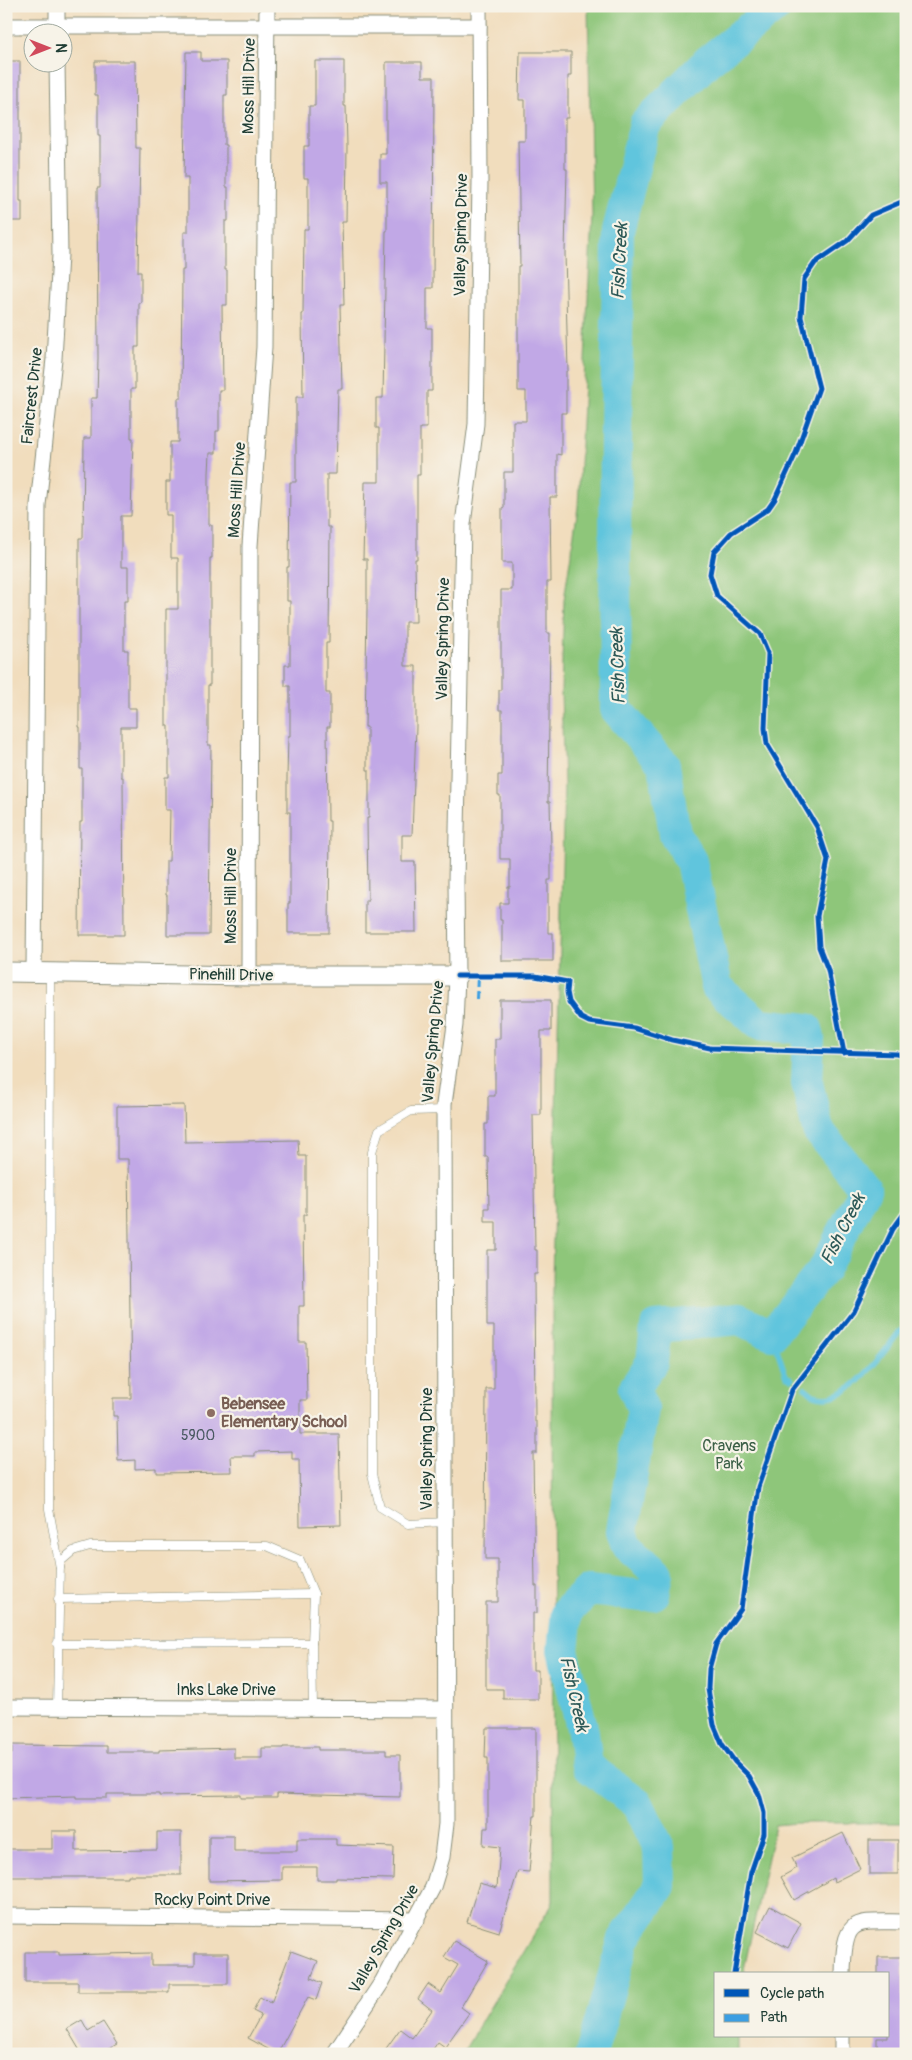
<svg xmlns="http://www.w3.org/2000/svg" width="912" height="2060" viewBox="0 0 912 2060" font-family="Pangolin,sans-serif">
<style>
.green{fill:#8ec67a;stroke:#568257}
.lines{fill:none;stroke-linecap:round;stroke-linejoin:round}
.stream{stroke:#60c5dd;stroke-width:5.5}
.river{stroke:#60c5dd;stroke-width:32}
.building{fill:#c1a8e6}
.service-casing{stroke:#888d78;stroke-width:9}
.minor-casing{stroke:#888d78;stroke-width:17}
.tertiary-casing{stroke:#888d78;stroke-width:21}
.service{stroke:#fff;stroke-width:8}
.minor{stroke:#fff;stroke-width:15}
.tertiary{stroke:#fff;stroke-width:19}
.quiet{stroke:#3c9ee2;stroke-width:4;stroke-dasharray:8 4;stroke-linecap:butt}
.cycleway-casing{stroke:#f7f3e8;stroke-width:8}
.cycleway{stroke:#0057b8;stroke-width:5}
.education-dot{fill:#8d6e63;stroke:#f7f3e8;stroke-width:2}
.labels{text-anchor:middle;dominant-baseline:central;stroke-width:4.5;stroke-linejoin:round;paint-order:stroke}
.number-label{font-size:14px;fill:#485860}
.street-label{font-size:16px;fill:#1f3d34;stroke:#f7f3e8}
.education-label{font-size:16px;font-weight:bold;fill:#785e54;stroke:#f7f3e8;text-anchor:start}
.park-label{font-size:16px;fill:#3b5f46;stroke:#f7f3e8}
.water-label{font-size:18px;font-style:italic;fill:#2c5856;stroke:#f7f3e8}
</style>
<rect width="100%" height="100%" fill="#f7f3e8"/>
<filter id="ink" filterUnits="userSpaceOnUse"><feTurbulence type="fractalNoise" baseFrequency=".02" numOctaves="2"/><feDisplacementMap in="SourceGraphic" scale="10" xChannelSelector="R" yChannelSelector="G"/><feConvolveMatrix kernelMatrix="1 2 1 2 8 2 1 2 1" color-interpolation-filters="sRGB"/></filter>
<filter id="wash" filterUnits="userSpaceOnUse"><feTurbulence type="fractalNoise" baseFrequency=".0096" numOctaves="4" result="noise"/><feDisplacementMap in="SourceGraphic" scale="20" xChannelSelector="R" yChannelSelector="G"/><feGaussianBlur stdDeviation="1.12" result="paint"/><feColorMatrix in="noise" values="0 0 0 0 0 0 0 0 0 0 0 0 0 0 0 0 0 1.4 0 .05"/><feComposite in="paint" operator="in"/></filter>
<g filter="url(#wash)">
<rect width="100%" height="100%" fill="#f1ddbd"/>
<path class="green" d="M588,6H906V1823H796L775,1825L743,1974H716V2036H738V2054H462L553,1902L552,1281L564,784L561,692L564,600L578,507L592,215Z"/>
<g class="lines">
<g class="stream">
<path d="M772,1334L786,1376L792,1379"/>
<path d="M805,1388C808,1390 811,1394 814,1395C848,1408 883,1353 900,1331L906,1330"/>
</g>
<path class="river" d="M591,2054L624,1939L660,1886L659,1848L638,1804L587,1766L583,1732L563,1650L567,1611L589,1590L643,1596L654,1594L658,1573L627,1546L622,1531L643,1409L634,1389L652,1362L656,1327L739,1319L772,1334L824,1269L865,1189L818,1130L807,1083L809,1038L807,1029L759,1024L717,987L691,861L675,834L664,765L616,709L615,552L618,231L645,124L708,61L777,6"/>
</g>
<g id="blocks">
<g class="building">
<path d="M186,52H201V61H227V95H224V145H226V187H228V221H225V270H227V305H222L223,390H219V431H216V453H210L209,473V525H212V558H210V685H208V745H211L209,935H167V895H166V861H169L170,810H165V777H169V726H166V609H178V558H171V515H166V482H170V442H178V398H181L182,270H184V232H188V178H184Z"/>
<path d="M520,52H571V76H568V118H565V169H567L565,253L568,371H566V413H561V455L557,454V497H550L551,582H547V633H550L548,802H550L551,846V880H548V933H553V961H502V920H500V903H508V887H510V859H500V795H498V775H502V710H499V690H501V590H512V563H502V508H504V472H513V421H526V391H518V266H520L518,141H525V100H519Z"/>
<path d="M6,61H20V201H22V221H6Z"/>
<path d="M95,61H135L136,148H140L138,272H141V303H139V347H135V389H131V438H133L131,516H121V567H128V601H124V650H128V708H136V727H121V777H123L124,935H79L80,822H82V769H80V727H79V538H83L84,438H91V398H97L98,358L97,188H100V136H98V95H95Z"/>
<path d="M315,61H344V106H346L347,146L346,222H342L344,305H340L342,389H338L336,474H327V527H330L329,643H326V693H330V727H327L328,821H330L329,933H288V903H290V812H287V778L288,736H290V686H285V665H290V601H287V567H289L290,482H296V397H303L302,314H303L304,229H308V178H304V146H309V106H315Z"/>
<path d="M386,62H422V77H434L433,288H427V328H432V391H427V428H420V475H417V559H415L416,622H405V666H416V727L412,835H402V862H415L416,932H365V900H368L367,818H369V770H367V727H365L367,609V559H363L365,482H379V428H376V398H383L386,231H387V182H380V154H386Z"/>
<path d="M500,1000H551V1031H541V1115H533L535,1250H537V1274H534L535,1422H537V1453H533L535,1586H537V1613H533V1670H538V1699H503V1689H486V1602H498V1559H485L486,1389H494V1326H487V1250H496V1222H485V1208H489L488,1157H485V1124H488V1096H495V1039H500Z"/>
<path d="M184,1105L185,1142L298,1140L299,1156H306V1215H303L304,1306H299V1342H306L307,1400H300V1434H339L341,1525L300,1526L299,1459H292V1451L255,1452V1456H231L232,1472L156,1473V1468L135,1469V1460L118,1461L117,1416H113V1398H131L128,1159H117V1106Z"/>
<path d="M486,1728H536V1816H534L529,1872L518,1871L499,1932L467,1922L479,1883L497,1888L500,1847L483,1845L484,1828H488V1758H485Z"/>
<path d="M12,1745L107,1746V1752H159V1750L234,1748V1758H262V1748H283V1747H318V1750H386V1755H400V1797L277,1794V1798H241V1795L159,1796V1794H107V1798H76V1796L6,1798V1754H12Z"/>
<path d="M52,1831H76V1851L157,1850V1832H181V1875H128V1877H6V1849H52Z"/>
<path d="M843,1833L860,1869L834,1882L833,1878L794,1900L781,1877L797,1868L792,1858Z"/>
<path d="M209,1836H234V1851H297V1839H336V1845L394,1847L393,1879L336,1878V1880H317V1867H282V1880L209,1881Z"/>
<rect x="869" y="1840" width="29" height="34"/>
<path d="M770,1906L801,1923L788,1948L757,1932Z"/>
<path d="M454,1941L488,1961L461,2007L469,2013L445,2047L438,2042L431,2052L434,2054H382L400,2029L412,2038L432,2010L418,1999L428,1984L441,1993L458,1965L444,1957Z"/>
<path d="M291,1951L318,1961L311,1978L322,1983L316,2000L308,1997L277,2054L248,2038L261,2015L253,2011L260,1997L271,2003Z"/>
<path d="M25,1952H59V1955L151,1953V1965H195V1953H228V1984H169V1992H78V1982H25Z"/>
<path d="M878,1957H903L904,2054H877V2038H888V1974H878Z"/>
<path d="M82,2020L88,2031L103,2022L117,2044L100,2054H82L67,2029Z"/>
</g>
</g>
</g>
<g filter="url(#ink)">
<use href="#blocks" fill-opacity="0" stroke="#888d78" stroke-width="1"/>
<g class="lines">
<defs>
<g id="service">
<path d="M50,972L49,1509L60,1568"/>
<path d="M444,1110L411,1111L379,1130L372,1152V1474L380,1507L408,1524L445,1522"/>
<path d="M58,1599L314,1594"/>
<path d="M57,1644L312,1643"/>
<path d="M57,1707L60,1562L73,1551L90,1546H267L300,1560L314,1594L312,1643L313,1708"/>
</g>
<g id="minor">
<path d="M6,26H479"/>
<path d="M57,32V6"/>
<path d="M34,972L38,505L54,359L60,255L57,62"/>
<path d="M249,976L250,546L264,347L267,6"/>
<path d="M6,1707L445,1709"/>
<path d="M6,1916L417,1920"/>
<path d="M843,1974C844,1915 854,1922 906,1922"/>
<path d="M334,2054L382,1982L433,1887L442,1857L446,1824L444,1104L455,1025L457,976L456,882L463,524L476,424L480,181L479,6"/>
<path d="M842,2054V2036"/>
</g>
<path id="tertiary" d="M6,972L249,976H457"/>
</defs>
<use href="#service" class="service-casing"/>
<use href="#minor" class="minor-casing"/>
<use href="#tertiary" class="tertiary-casing"/>
<use href="#service" class="service"/>
<use href="#minor" class="minor"/>
<use href="#tertiary" class="tertiary"/>
<path class="quiet" d="M477,999L478,976"/>
<defs>
<g id="cycleway">
<path d="M457,976H535L568,982L567,992L569,1002L581,1018L589,1022L634,1028L672,1040L710,1048L897,1054L906,1057"/>
<path d="M844,1053L828,970L819,947L817,916L828,860L817,827L767,744L765,728L768,653L760,634L717,596L710,574L714,552L731,533L768,509L775,499L796,453L819,388L801,317L804,279L815,263L847,241L871,215L906,200"/>
<path d="M734,1974L751,1872L764,1834V1813L759,1794L749,1776L735,1762L722,1744L714,1725L708,1689L709,1669L716,1644L741,1609L758,1487L792,1390L854,1311L893,1229L906,1211"/>
</g>
</defs>
<use href="#cycleway" class="cycleway-casing"/>
<use href="#cycleway" class="cycleway"/>
</g>
</g>
<circle class="education-dot" cx="211" cy="1413" r="5"/>
<g class="labels">
<g class="number-label">
<text x="198" y="1435">5900</text>
</g>
<g class="street-label">
<text transform="translate(249 86) rotate(-89)">Moss Hill Drive</text>
<text transform="translate(461 235) rotate(-89)">Valley Spring Drive</text>
<text transform="translate(32 396) rotate(-84)">Faircrest Drive</text>
<text transform="translate(237 490) rotate(-86)">Moss Hill Drive</text>
<text transform="translate(443 639) rotate(-89)">Valley Spring Drive</text>
<text transform="translate(231 896) rotate(-90)">Moss Hill Drive</text>
<text transform="translate(231 975) rotate(1)">Pinehill Drive</text>
<text transform="translate(433 1042) rotate(-85)">Valley Spring Drive</text>
<text transform="translate(427 1449) rotate(-90)">Valley Spring Drive</text>
<text x="226" y="1690">Inks Lake Drive</text>
<text x="212" y="1900">Rocky Point Drive</text>
<text transform="translate(384 1939) rotate(-60)">Valley Spring Drive</text>
</g>
<g class="education-label">
<text x="221" y="1404">Bebensee<tspan x="221" dy="18">Elementary School</tspan></text>
</g>
<g class="park-label">
<text x="729" y="1446">Cravens<tspan x="729" dy="18">Park</tspan></text>
</g>
<g class="water-label">
<text transform="translate(620 261) rotate(-87)">Fish Creek</text>
<text transform="translate(618 666) rotate(-92)">Fish Creek</text>
<text transform="translate(843 1229) rotate(-63)">Fish Creek</text>
<text transform="translate(574 1694) rotate(77)">Fish Creek</text>
</g>
</g>
<rect width="912" height="2060" fill="none" stroke="#f7f3e8" stroke-width="25"/>
<rect x="714" y="1972" width="175" height="65" fill="#f7f3e8" stroke="#a1aaa0"/>
<rect x="724" y="1989" width="25" height="8" fill="#0057b8" stroke="#a1aaa0"/>
<text x="760" y="1998" font-size="15" fill="#1f3d34">Cycle path</text>
<rect x="724" y="2014" width="25" height="8" fill="#3c9ee2" stroke="#a1aaa0"/>
<text x="760" y="2022" font-size="15" fill="#1f3d34">Path</text>
<g transform="translate(48 48) rotate(90)"><circle r="24" fill="#f7f3e8" stroke="#a1aaa0"/>
<path d="M0-4L9 19L0 12L-9 19Z" fill="#d1495b"/>
<text y="-8" font-size="14" font-weight="bold" text-anchor="middle" fill="#1f3d34">N</text>
</g>
</svg>
